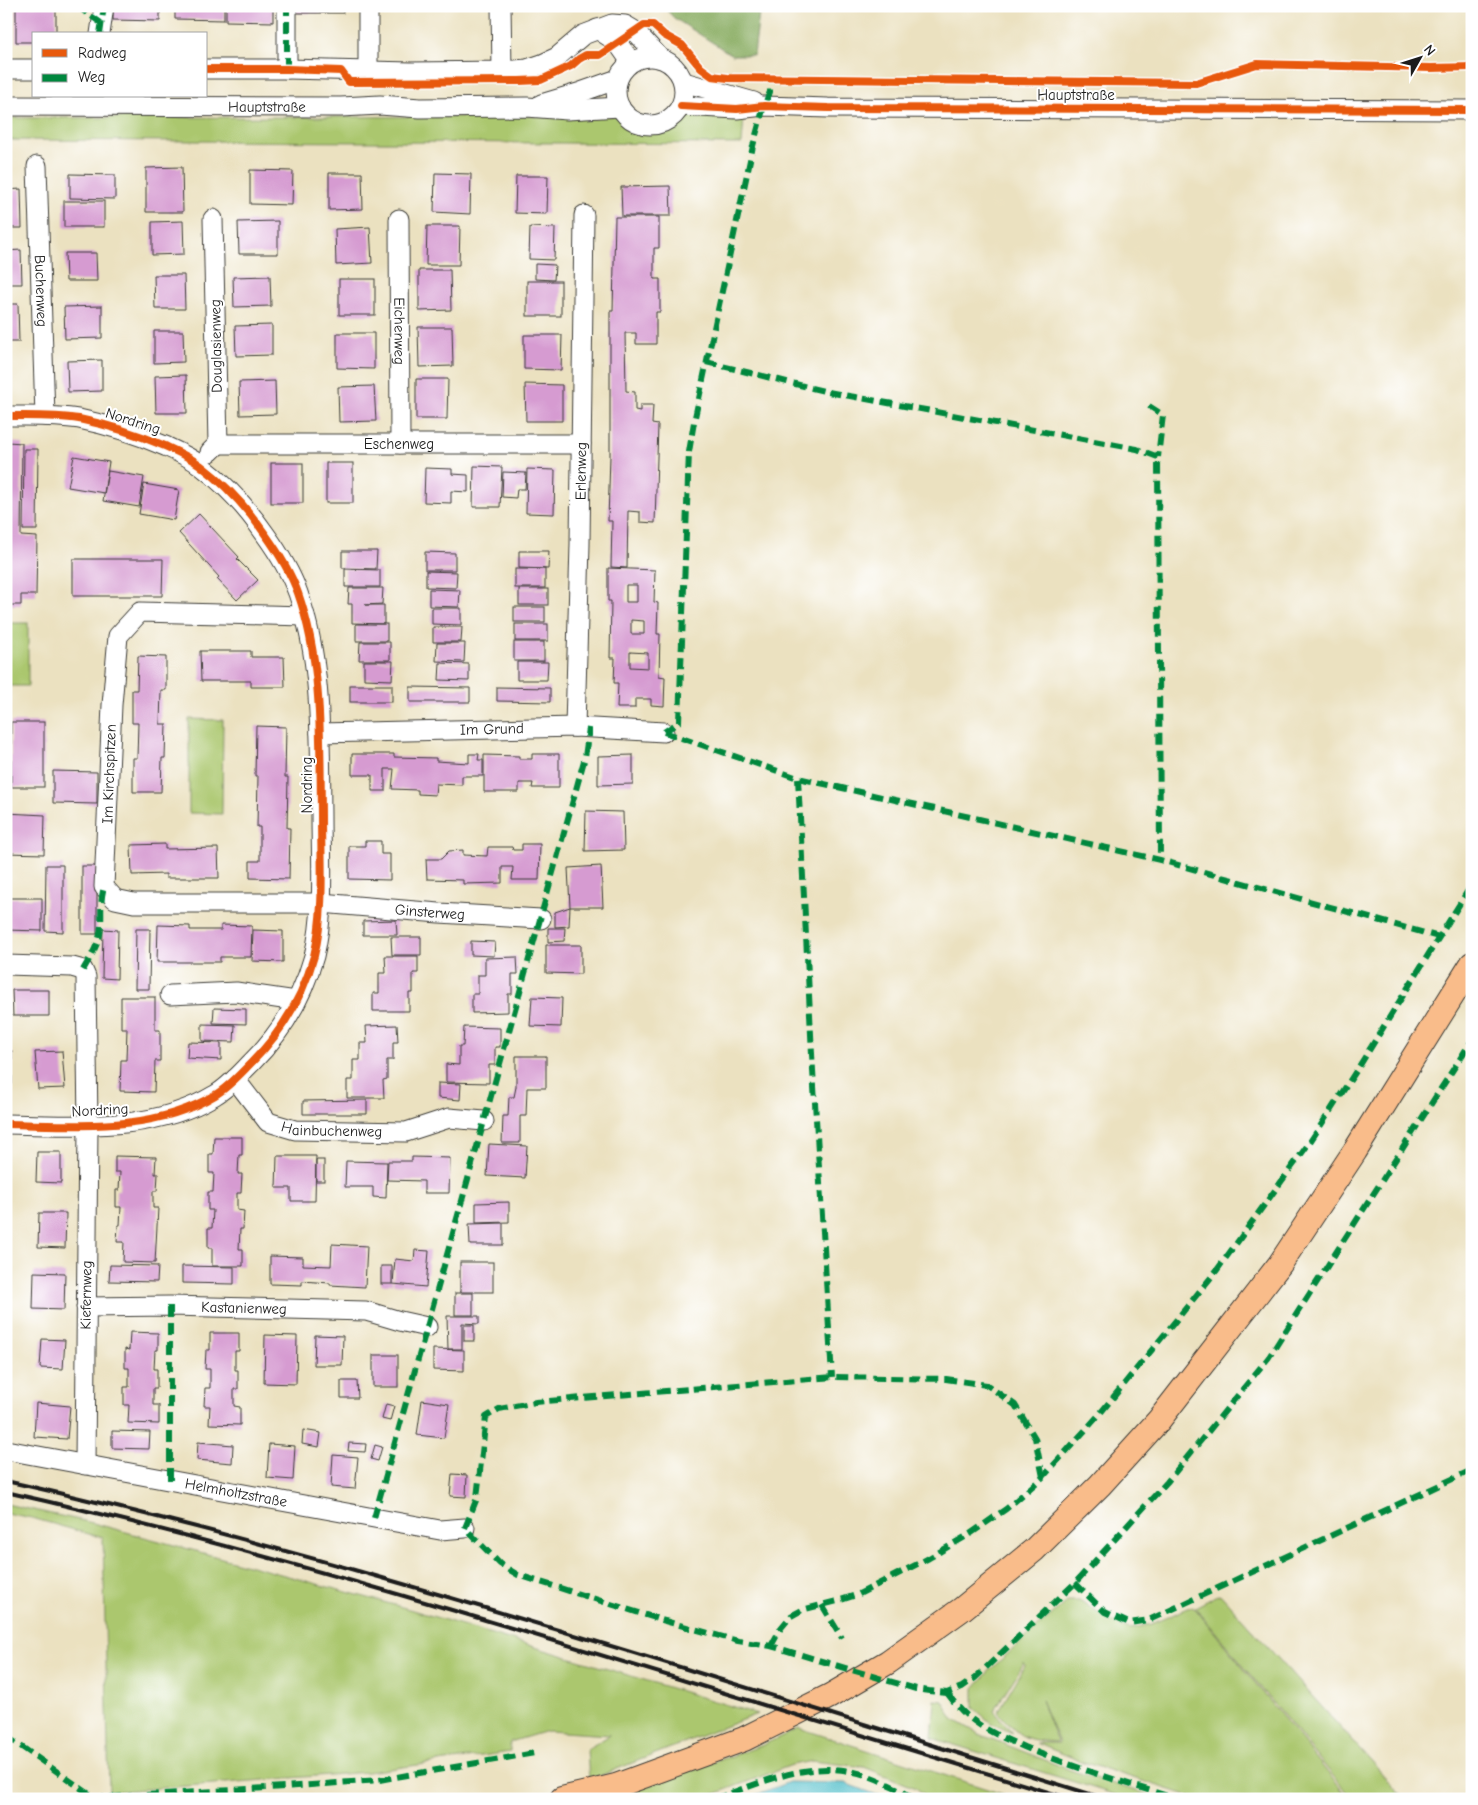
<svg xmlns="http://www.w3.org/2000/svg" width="1478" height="1805" viewBox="0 0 1478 1805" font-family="'Comic Neue',sans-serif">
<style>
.green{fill:#abc76e;stroke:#647245}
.forest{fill:#88ac61;stroke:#52643e}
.water{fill:#52bfca;stroke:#376e73}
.building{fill:#d69bd1;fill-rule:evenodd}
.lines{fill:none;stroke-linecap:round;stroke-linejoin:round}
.minor-casing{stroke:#3b3a35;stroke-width:21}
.major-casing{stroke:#3b3a35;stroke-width:26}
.minor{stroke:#fff;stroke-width:19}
.major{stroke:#f9bc8a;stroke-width:24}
.rail{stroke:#1c1c1c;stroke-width:4}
.quiet{stroke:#00873e;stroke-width:6;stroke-dasharray:12 6;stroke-linecap:butt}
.cycleway-casing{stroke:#fff;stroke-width:11}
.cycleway{stroke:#e8590c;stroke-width:8}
.labels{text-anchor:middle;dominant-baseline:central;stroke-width:4;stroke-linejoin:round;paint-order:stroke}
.street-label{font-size:15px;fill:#1c1c1c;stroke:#fff}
</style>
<rect width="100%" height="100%" fill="#fff"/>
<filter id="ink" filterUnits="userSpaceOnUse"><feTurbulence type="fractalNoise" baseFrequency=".02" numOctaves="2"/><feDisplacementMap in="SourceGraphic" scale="10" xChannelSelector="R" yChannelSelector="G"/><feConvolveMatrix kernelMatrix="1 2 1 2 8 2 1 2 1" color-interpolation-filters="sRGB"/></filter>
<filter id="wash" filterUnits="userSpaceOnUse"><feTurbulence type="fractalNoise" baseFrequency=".0096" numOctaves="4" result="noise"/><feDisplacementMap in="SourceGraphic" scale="20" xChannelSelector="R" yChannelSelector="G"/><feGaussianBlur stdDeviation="1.12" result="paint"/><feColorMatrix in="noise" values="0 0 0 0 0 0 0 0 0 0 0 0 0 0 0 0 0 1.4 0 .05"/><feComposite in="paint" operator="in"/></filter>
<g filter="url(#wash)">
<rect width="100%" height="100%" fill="#ebe1c0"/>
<g class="green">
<path d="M689,113L744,116L742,144L6,140V118L615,116C649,133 656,135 689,113Z"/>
<rect x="6" y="623" width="22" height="63"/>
<path d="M189,719L223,720L222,814L189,813Z"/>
<path d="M6,1504L93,1523L409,1609L757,1714L589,1780L587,1749L610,1735L547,1731L510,1742V1752L368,1772L109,1792L103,1538L32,1518L6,1513Z"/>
<path d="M1220,1594L1405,1799H1352L1195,1607Z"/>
<path d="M1067,1601H1081L1110,1621L1130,1629L1151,1624L1193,1606L1349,1799H1199L1083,1762L1036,1743H1059L1041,1700L1057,1742C1023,1740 1020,1738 998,1712L1025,1666L1024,1663L994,1711L1012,1733L991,1723L974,1708V1688L993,1667Z"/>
<path d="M935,1700L943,1701L953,1719L979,1734L1070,1770L1161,1799H1129L932,1738Z"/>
<path d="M799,1728L1018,1799H930L916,1788L864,1767L812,1761L792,1765L701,1799H609L763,1745Z"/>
</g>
<path class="forest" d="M663,6H760L754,55H732L674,18Z"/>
<path class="water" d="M789,1782L845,1783L888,1799H745Z"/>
<g id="blocks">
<g class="building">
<path d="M16,6H56V34H34V42H16Z"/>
<path d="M113,6H160V21L113,20Z"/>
<path d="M175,6H224V20L175,19Z"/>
<path d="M226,6H273V22L226,21Z"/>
<rect x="296" y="6" width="47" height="7"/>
<path d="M182,167L183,212H146V168Z"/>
<path d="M250,170L293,171L292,205L250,204Z"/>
<path d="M329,173H362L363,209L329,210Z"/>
<path d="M435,173L471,174L470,214L434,212Z"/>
<path d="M70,174L115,175V199L70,198Z"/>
<path d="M516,176H548L547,214L515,213Z"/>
<path d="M670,186L671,216H622L621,187Z"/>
<path d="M21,189L22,228H6V190Z"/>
<rect x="64" y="201" width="40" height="26"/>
<path d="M615,217H659V248H654V279H660V312H656V344H636V333H625L626,391L635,392V410L640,411V405H653L652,424L658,425L655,523L640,522V512L628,511L627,568L611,567L612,521H608L610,456V311H613Z"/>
<path d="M183,221L184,254L152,255V222Z"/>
<path d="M278,221V254H239L238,222Z"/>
<path d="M427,226H460L459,265H426Z"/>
<path d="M370,227L372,263L336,265L335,229Z"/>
<path d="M530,227L555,228L554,260L529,259Z"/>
<path d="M21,250L22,284H6V251Z"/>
<path d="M65,253H96L97,281H66Z"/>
<path d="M535,264L555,265L554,280L535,279Z"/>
<path d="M419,270H450L451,310L419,311Z"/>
<path d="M154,275H184L185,309H155Z"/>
<path d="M270,276L271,306L234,307L233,277Z"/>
<rect x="339" y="279" width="36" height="36"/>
<rect x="527" y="281" width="34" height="35"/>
<path d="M6,304H18L19,342H6Z"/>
<path d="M102,306V338L65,339L64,307Z"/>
<path d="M272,325V355L236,356L235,326Z"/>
<path d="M418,327H452L453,366L419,367Z"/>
<path d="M154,331H183L184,362L154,363Z"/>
<path d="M337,333H374V369L337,368Z"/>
<path d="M524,335H562L561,370L524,369Z"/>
<path d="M102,360V391L68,392L67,361Z"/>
<path d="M186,375L187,413H156L155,376Z"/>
<path d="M416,379H448L447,419H416Z"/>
<path d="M275,381L276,414L240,415L239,382Z"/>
<path d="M525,384L562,385V421H526Z"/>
<path d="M374,386L376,421L339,422L338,387Z"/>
<path d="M8,442L22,443L21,536L37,537L36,595H21V605H6Z"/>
<path d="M24,449H38L37,530H23Z"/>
<path d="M74,456L109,462L104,493L68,487Z"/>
<rect x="271" y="463" width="32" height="40"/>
<rect x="326" y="463" width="27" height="40"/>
<path d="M474,466L502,467L500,507H473Z"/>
<path d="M425,468L452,469V474L468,475V492L451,491V503L424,502Z"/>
<path d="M527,469L555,470L554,514L526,513Z"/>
<path d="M108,471L144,477L139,507L103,501Z"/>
<path d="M503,472L526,473L525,489H517L516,498L502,497Z"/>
<path d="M144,484L179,490L174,520L139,514Z"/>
<path d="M199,514L239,557L237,559L258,580L237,600L217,579L219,577L179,533Z"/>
<path d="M342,551H377L376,569L342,568Z"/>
<path d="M519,551H549L548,569L519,568Z"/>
<path d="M425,552L455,553V570H425Z"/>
<path d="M73,559H163L162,596H73Z"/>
<path d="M608,568L655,570L654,602L658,603L657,634H660L659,676L665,677L664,706L651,705V699H635V708H617L618,683H614L615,658H610L611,601H608ZM626,585H637V602H626ZM631,620L644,621V634H631ZM630,652L648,653V668L630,667Z"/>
<path d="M345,569L380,570V587H345Z"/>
<rect x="515" y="569" width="30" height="19"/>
<path d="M426,571L457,572L456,588L426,587Z"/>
<path d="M349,588H383L382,604L365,605H384V624L352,623V604H348Z"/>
<path d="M429,589L460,590L459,607L429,606Z"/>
<rect x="519" y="589" width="29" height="16"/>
<rect x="514" y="607" width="31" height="15"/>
<path d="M432,608H461V625L432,624Z"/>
<rect x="356" y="624" width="31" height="17"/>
<rect x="515" y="624" width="33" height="17"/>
<path d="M433,627H462L461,642H433Z"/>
<path d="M360,642H390V660H359Z"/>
<rect x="514" y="642" width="30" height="19"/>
<path d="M437,643H465L464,662L436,661Z"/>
<path d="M200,651H251V657H284L285,687H251V681H201Z"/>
<path d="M138,656L166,657V690H161L160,724H166L165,758H162L161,792H133V758H137L138,723H132V690H137Z"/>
<path d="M364,661H393L392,680L364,679Z"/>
<path d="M517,662H548L547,680H517Z"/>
<path d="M440,663L469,664V681L439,680Z"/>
<rect x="350" y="685" width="42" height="17"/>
<path d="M410,687L470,688V702H410Z"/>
<path d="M497,687L550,688V702L497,701Z"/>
<rect x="11" y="722" width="33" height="65"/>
<path d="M256,726L286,727L285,777H288L287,828H290L289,879L250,878V861H260V827H257L258,776H255Z"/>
<path d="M352,754H394V757L436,758V761L469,763V754H479L478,760H483V776H462V785L436,784L435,795L418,794V790L392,789L394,769H385V791H372V775H352Z"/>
<path d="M532,754H559V788H532L533,783H519V792H484V755L519,756V759H532Z"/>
<path d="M633,755V784L598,785V756Z"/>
<path d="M53,771L97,772V804L53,803Z"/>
<path d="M586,811L623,812L624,850L585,851Z"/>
<path d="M6,813L45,815L44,854L6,853Z"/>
<path d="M365,841H381V854H390V880L349,879V846H365Z"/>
<path d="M165,844V849L218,848L219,878H166V874L132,875L131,845Z"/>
<path d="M522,844H540L539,880H512L513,867H502V883L463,884V880L427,879L426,859H441L449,851L463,850V855L487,856L488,847H512L513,850H522Z"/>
<path d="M46,865H63V932L45,931Z"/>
<rect x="82" y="866" width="15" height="68"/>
<path d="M601,866L603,907H570L568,868Z"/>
<path d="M6,898H42V931L6,930Z"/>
<path d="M570,907L569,926L555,927V912Z"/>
<path d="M396,920L397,935H363V921Z"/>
<path d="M158,925L190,926V930H221V925L252,926L251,957H220V962H157Z"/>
<path d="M548,928H565L564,941L548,942Z"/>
<path d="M103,929L118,930L117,979L102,978Z"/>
<path d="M136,929H150L149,989H135Z"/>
<path d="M253,930L283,931V962L252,961Z"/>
<path d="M391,937H421V955H392Z"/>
<path d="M471,941L495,942L494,956L471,955Z"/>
<path d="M546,945H581V974L546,973Z"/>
<path d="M385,956H418V973H413V993H409V1011H373V993H379V973H386Z"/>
<path d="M517,957L518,974H512V994H508V1012L472,1013V994H478V975H485V958Z"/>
<path d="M12,990H49V1016H13Z"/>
<path d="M121,997H155V1030H160V1061H155L154,1092L120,1091L121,1060H126L127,1028H121Z"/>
<path d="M532,997L562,998L561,1027L530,1026Z"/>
<path d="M214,1008L246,1009V1024L213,1023Z"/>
<path d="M202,1024L235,1025L234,1042L202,1041Z"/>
<path d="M397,1025L398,1042H393V1060H387V1079L383,1080L384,1098H347V1080H353V1060H360V1043H367L366,1026Z"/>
<path d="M464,1027L500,1028V1047H495V1065H489V1083L446,1082V1064L459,1065V1046H463Z"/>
<path d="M188,1042L221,1043V1060L187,1058Z"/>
<rect x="6" y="1051" width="6" height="33"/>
<path d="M62,1051L65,1088L38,1089L35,1052Z"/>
<path d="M516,1056H546V1088H527L526,1116H520V1143H502L503,1116H508L509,1097H514L516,1087Z"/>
<path d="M438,1083L461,1084L460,1100L438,1098Z"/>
<path d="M367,1100V1114H303V1101Z"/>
<path d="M214,1137H242V1155H239L238,1174H242L241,1193H237V1210L244,1211L243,1229H240L239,1249H243V1266H212V1248H208V1228H212L213,1210H208V1192H213L214,1173H209V1154H213Z"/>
<path d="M489,1144L527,1146L525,1178L487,1176Z"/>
<path d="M37,1152H61V1183L36,1182Z"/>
<path d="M115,1156L156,1157L155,1174H158L157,1191H153V1208H158L155,1263L123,1262L124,1242H117L118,1225H120L121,1207H116V1190H119L120,1172H115Z"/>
<path d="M277,1156H316L315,1201H291V1188H276Z"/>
<path d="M412,1157L450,1158L449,1193H424V1181L387,1180L388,1161H412Z"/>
<rect x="316" y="1160" width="8" height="21"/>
<path d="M346,1161L387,1162L386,1198L373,1197V1187H345Z"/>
<path d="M509,1202V1222L476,1223V1203Z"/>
<path d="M39,1213H66L65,1248L38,1247Z"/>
<path d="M503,1223V1245H470L469,1224Z"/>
<path d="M332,1244L367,1246L365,1287L330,1285V1283L302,1281V1285L270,1284V1256L303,1257V1265L331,1266Z"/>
<path d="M415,1250L429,1251L426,1287L393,1284L395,1259L414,1261Z"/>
<rect x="460" y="1262" width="33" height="30"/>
<path d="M110,1265L158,1266L157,1282L109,1281Z"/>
<path d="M182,1266L234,1267V1284L182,1283Z"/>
<rect x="381" y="1266" width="11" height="18"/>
<path d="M34,1272L65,1273L64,1310L33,1309Z"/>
<rect x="455" y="1293" width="18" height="22"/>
<path d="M447,1316H479V1324L462,1323V1349H448Z"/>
<rect x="464" y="1325" width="10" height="16"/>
<path d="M130,1332L158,1333V1350H155L154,1369H157V1388H153V1405H159V1424L128,1423L129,1405H124V1387H129V1368H125V1349L129,1350Z"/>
<path d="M210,1333H239V1351H235V1370H238V1389H234V1406L240,1407V1425L209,1424L210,1406H204L205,1388H210V1369H205L206,1350H210Z"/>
<path d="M265,1335L297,1336L296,1384L264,1383Z"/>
<path d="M315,1335L343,1336L342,1365H314Z"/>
<path d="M42,1339L65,1340L63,1369L40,1368Z"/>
<path d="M433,1349L464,1350V1371L433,1370Z"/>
<rect x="373" y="1355" width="25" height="32"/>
<path d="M341,1381H357L358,1398H341Z"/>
<path d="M422,1400L449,1404L444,1438L417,1435Z"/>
<path d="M36,1403L70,1406L67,1439L34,1437Z"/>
<path d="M386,1404L394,1406L390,1421L382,1419Z"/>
<path d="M303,1430L321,1433L319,1447L302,1444Z"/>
<path d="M112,1431L150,1432L149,1449L112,1448Z"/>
<path d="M198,1442L233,1445L232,1463L197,1460Z"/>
<path d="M349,1443L366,1444L365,1452L348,1451Z"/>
<path d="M269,1444L295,1446L293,1480L267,1478Z"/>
<path d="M375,1445L382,1447L378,1461L371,1459Z"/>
<path d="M333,1455L358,1457L355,1489L331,1487Z"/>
<path d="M452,1474L467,1475L466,1497L450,1496Z"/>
</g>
</g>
</g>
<g filter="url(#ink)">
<use href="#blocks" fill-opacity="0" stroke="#3b3a35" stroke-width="1"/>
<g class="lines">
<defs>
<g id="minor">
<path d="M501,6L502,71"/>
<path d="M597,29L617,42L631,62"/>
<path d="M100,34L104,6"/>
<circle cx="650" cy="91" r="34"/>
<path d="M6,69H34"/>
<path d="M206,69H287L411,72L502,71L527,69L542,64L557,57L583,35L612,24L625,25L635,31L660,58"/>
<path d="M287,69V6"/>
<path d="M368,71V6"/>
<path d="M684,82L754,102"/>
<path d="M541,104L581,92L618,79"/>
<path id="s1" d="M6,106L341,107L380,105L420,108L527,107L567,110L620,107"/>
<path d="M681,106L737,109L764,106L828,108L1472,110"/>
<path id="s2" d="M37,166L45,416"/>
<path id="s3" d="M399,219L400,444"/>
<path d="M6,416C30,416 55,415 79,419C109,425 137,434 165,446C176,451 190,457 200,465C225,484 247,508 265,534C278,552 290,571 298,593C323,664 320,741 321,815C321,862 325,911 314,956C303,996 281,1033 252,1062C241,1073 229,1087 215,1095C152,1133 77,1125 6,1124"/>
<path id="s4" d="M218,444H581"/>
<path d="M210,452L218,444L213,219"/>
<path id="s5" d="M305,616L140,612L118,636L112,705L104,887L115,899L134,903H321L439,913L541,919"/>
<path id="s6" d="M575,727L580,544L584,215"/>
<path id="s7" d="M320,733L575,727L664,732"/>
<path d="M6,965L72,967L83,970L86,977L88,1125L85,1465"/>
<path d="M170,995L236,992L296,1001"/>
<path id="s8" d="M235,1079L268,1122L295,1130L406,1132L449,1118L484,1121"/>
<path id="s9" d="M86,1307L170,1306L366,1311L400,1321L427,1327"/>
<path id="s10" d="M6,1450L374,1518L440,1530L465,1528"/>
</g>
<path id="major" d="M562,1799L616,1786L744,1739L830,1696L888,1662L962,1609L1034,1550L1100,1485L1159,1420L1280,1264L1355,1151L1472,964"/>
</defs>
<use href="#minor" class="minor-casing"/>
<use href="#major" class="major-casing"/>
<use href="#minor" class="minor"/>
<use href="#major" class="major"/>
<g class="rail">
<path d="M6,1481C235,1532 459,1599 683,1668C824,1712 965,1755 1106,1799"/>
<path d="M6,1492C260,1549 508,1626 757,1703C861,1735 966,1767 1071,1799"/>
</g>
<g class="quiet">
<path d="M77,6L101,23"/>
<path d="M100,34L104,6"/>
<path d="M287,69V6"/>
<path d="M706,362L828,392L1137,449L1158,457L1160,860"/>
<path d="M1149,406L1163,415L1158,457"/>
<path d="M664,732L798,778L1160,860L1439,937"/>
<path d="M664,732L679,722L689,452L694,422L753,146L764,106L770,92V79"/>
<path d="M798,778L812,1054L832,1377"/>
<path d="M83,970C90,958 97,947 100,934C103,918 99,903 104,887"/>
<path d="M170,1306V1482"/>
<path d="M1043,1477L1035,1438L1015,1405L987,1385L946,1379L832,1377L536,1402L499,1409L486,1417L477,1498L465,1528L500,1564L518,1575L665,1621L738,1641L771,1646L916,1689L929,1691L947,1693L962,1687L975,1678L1075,1583L1167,1482L1269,1357L1472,1040"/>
<path d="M374,1518L585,757L589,728"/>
<path d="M1075,1583L1105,1612L1129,1623L1149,1620L1472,1470"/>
<path d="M822,1605L842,1638"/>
<path d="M771,1646L781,1628L791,1616L802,1610L841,1600L859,1594L929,1558L970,1534L1006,1509L1043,1477L1098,1416L1217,1270L1310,1142L1360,1065L1472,884"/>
<path d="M947,1693C954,1702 961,1711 970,1718C986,1731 1006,1739 1024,1747C1074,1768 1126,1783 1177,1799"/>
<path d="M6,1736L95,1798"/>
<path d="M38,1799L95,1798L284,1787L379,1780L535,1753"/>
<path d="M714,1799C773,1779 822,1753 883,1782C894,1787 904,1791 913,1799"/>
</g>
<defs>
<g id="cycleway">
<path d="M206,69H287L341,71L349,82L519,81L541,80L571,66L579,59L586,55H600L644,25H653L664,35L682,45L701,68L712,76L728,78L1196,83L1257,64L1431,68L1472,67"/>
<path d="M681,106L737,109L764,106L828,108L1472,110"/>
<path d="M6,416C30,416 55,415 79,419C109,425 137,434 165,446C176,451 190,457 200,465C225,484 247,508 265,534C278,552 290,571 298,593C323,664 320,741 321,815C321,862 325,911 314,956C303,996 281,1033 252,1062C241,1073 229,1087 215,1095C152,1133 77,1125 6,1124"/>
</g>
</defs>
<use href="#cycleway" class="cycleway-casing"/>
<use href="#cycleway" class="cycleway"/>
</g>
</g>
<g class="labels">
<g class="street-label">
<text x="1076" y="95">Hauptstraße</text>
<text stroke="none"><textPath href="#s1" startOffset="261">Hauptstraße</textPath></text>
<text stroke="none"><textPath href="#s2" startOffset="125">Buchenweg</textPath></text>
<text stroke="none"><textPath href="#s3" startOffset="112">Eichenweg</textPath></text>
<text transform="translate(216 346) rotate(-91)">Douglasienweg</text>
<text transform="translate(133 421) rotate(18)">Nordring</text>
<text stroke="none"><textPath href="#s4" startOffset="181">Eschenweg</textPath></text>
<text stroke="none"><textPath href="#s6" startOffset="256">Erlenweg</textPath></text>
<text stroke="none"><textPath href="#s7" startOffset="172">Im Grund</textPath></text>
<text transform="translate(109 774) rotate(-88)">Im Kirchspitzen</text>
<text transform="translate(307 785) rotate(-90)">Nordring</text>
<text stroke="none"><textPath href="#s5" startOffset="781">Ginsterweg</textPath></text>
<text transform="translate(100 1110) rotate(-3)">Nordring</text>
<text stroke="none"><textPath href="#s8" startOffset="119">Hainbuchenweg</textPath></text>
<text transform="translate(86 1295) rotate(-89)">Kiefernweg</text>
<text stroke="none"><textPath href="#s9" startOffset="158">Kastanienweg</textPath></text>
<text stroke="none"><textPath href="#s10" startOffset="234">Helmholtzstraße</textPath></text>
</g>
</g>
<rect width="1478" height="1805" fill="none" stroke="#fff" stroke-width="25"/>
<rect x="32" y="32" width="175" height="65" fill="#ffffff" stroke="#a4a4a4"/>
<rect x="42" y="49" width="25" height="8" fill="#e8590c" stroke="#a4a4a4"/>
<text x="78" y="58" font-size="15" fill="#1c1c1c">Radweg</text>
<rect x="42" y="74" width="25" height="8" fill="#00873e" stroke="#a4a4a4"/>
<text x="78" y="82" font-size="15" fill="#1c1c1c">Weg</text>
<g transform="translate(1420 58) rotate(51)" stroke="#ffffff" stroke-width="4" paint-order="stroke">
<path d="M0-4L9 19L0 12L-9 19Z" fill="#1c1c1c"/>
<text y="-8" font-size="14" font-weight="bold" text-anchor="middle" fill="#1c1c1c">N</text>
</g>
</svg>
